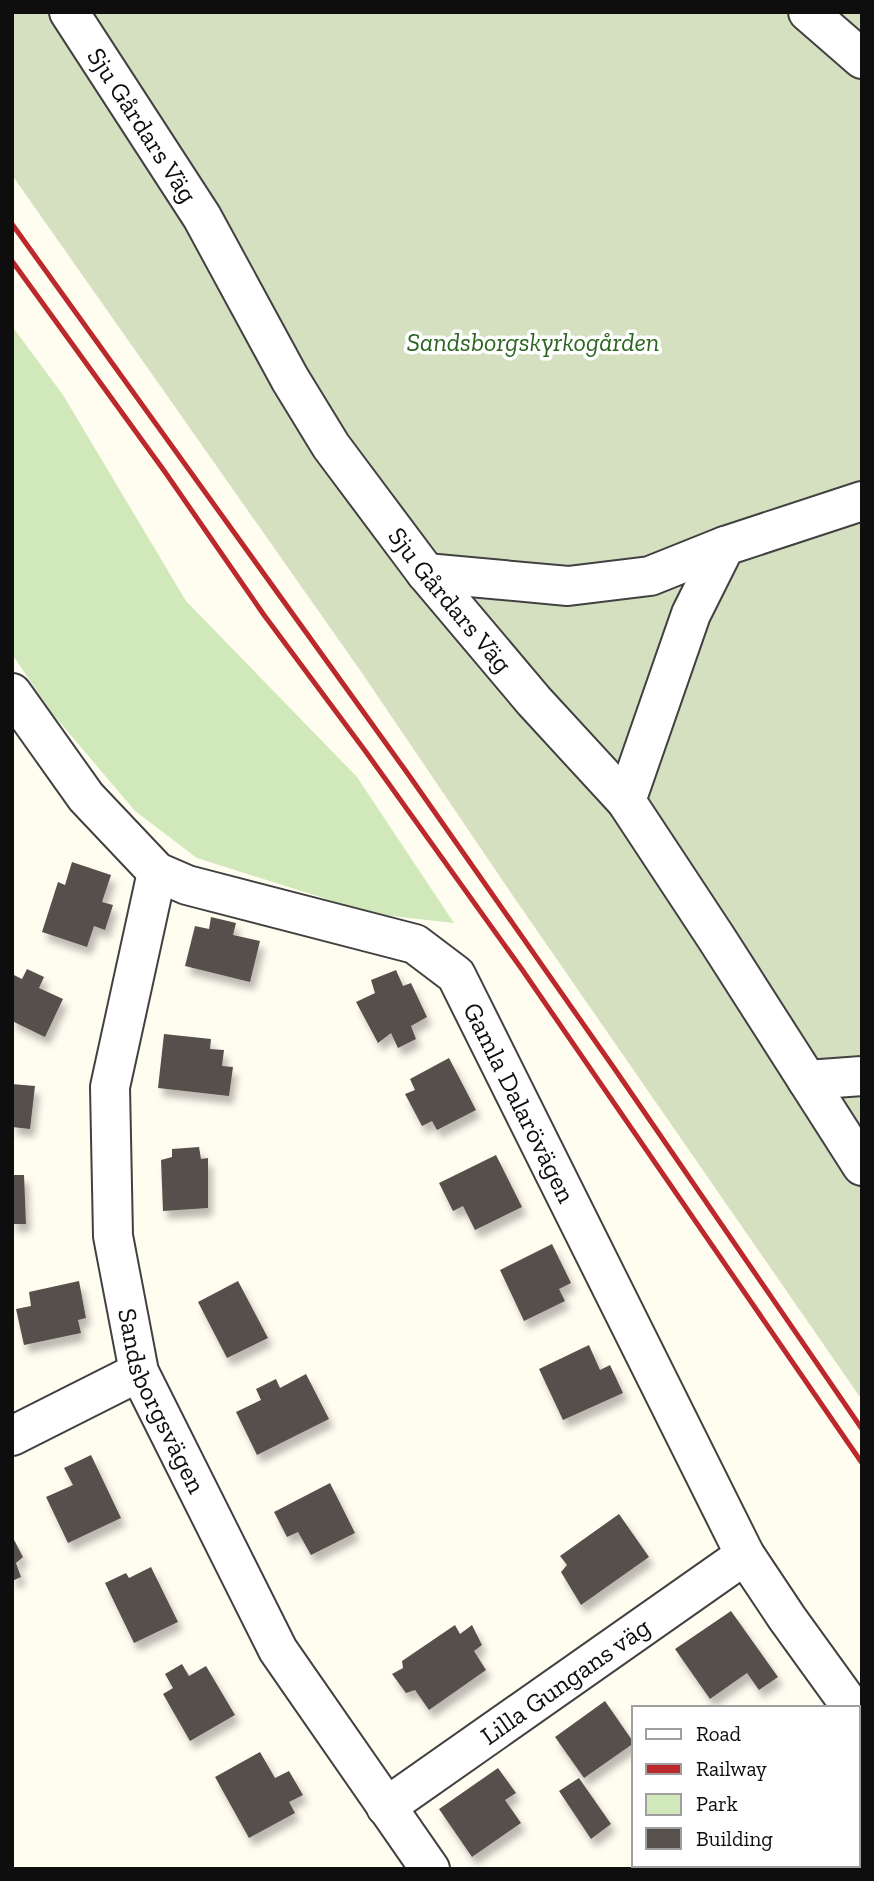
<svg xmlns="http://www.w3.org/2000/svg" width="874" height="1881" viewBox="0 0 874 1881" font-family="'Zilla Slab',serif">
<style>
.green{fill:#d1e9ba}
.cemetery{fill:#d5e0c1}
.building{fill:#57504b;filter:url(#shadow)}
.lines{fill:none;stroke-linecap:round;stroke-linejoin:round}
.minor-casing{stroke:#414141;stroke-width:42}
.minor{stroke:#fff;stroke-width:38}
.rail{stroke:#bc292c;stroke-width:5}
.labels{text-anchor:middle;dominant-baseline:central;stroke-width:7;stroke-linejoin:round;paint-order:stroke}
.street-label{font-size:26px;fill:#0e0e0e;stroke:#fff}
.park-label{font-size:26px;font-style:italic;fill:#2c651f;stroke:#fff}
</style>
<defs>
<filter id="shadow"><feDropShadow dx="4.5" dy="8" stdDeviation="3.5" flood-color="#0004"/></filter>
</defs>
<rect width="100%" height="100%" fill="#fffcf0"/>
<path class="green" d="M12,326L63,395L186,601L357,777L454,923L374,914L197,858L135,811L52,713L12,654Z"/>
<path class="cemetery" d="M12,12H862V1400L513,896L362,673L12,175Z"/>
<g class="building">
<path d="M72,862L111,875L102,902L113,905L105,930L94,926L87,947L42,932L58,882L65,885Z"/>
<path d="M211,917L236,923L233,935L260,941L250,982L185,966L195,926L209,929Z"/>
<path d="M27,969L44,977L39,988L63,999L45,1037L12,1021V974L22,979Z"/>
<path d="M396,970L403,986L411,983L427,1017L411,1026L416,1039L398,1048L391,1033L378,1043L356,1002L375,993L371,980Z"/>
<path d="M164,1034L211,1039L210,1049L224,1050L222,1066L233,1067L229,1096L158,1088Z"/>
<path d="M449,1058L476,1110L437,1130L432,1121L422,1126L405,1094L415,1090L410,1079Z"/>
<path d="M12,1084L35,1086L30,1129L12,1127Z"/>
<path d="M199,1147L201,1159L208,1158V1208L163,1211L161,1160L172,1157V1149Z"/>
<path d="M496,1155L522,1207L475,1230L463,1206L453,1211L439,1183Z"/>
<path d="M12,1175H24L26,1224H12Z"/>
<path d="M552,1244L571,1283L559,1289L565,1301L524,1321L500,1270Z"/>
<path d="M79,1281L86,1318L78,1320L81,1333L24,1345L16,1309L31,1306L29,1292Z"/>
<path d="M238,1281L268,1338L227,1358L198,1302Z"/>
<path d="M589,1345L600,1370L610,1365L623,1393L563,1420L539,1369Z"/>
<path d="M306,1374L329,1419L257,1455L236,1412L261,1400L256,1389L276,1379L280,1388Z"/>
<path d="M91,1455L121,1518L68,1543L46,1497L73,1485L64,1468Z"/>
<path d="M330,1483L355,1533L311,1555L298,1532L287,1537L274,1512Z"/>
<path d="M619,1514L649,1557L581,1605L561,1572L567,1565L560,1556Z"/>
<path d="M12,1536L23,1557L16,1563L21,1577L12,1581Z"/>
<path d="M151,1567L178,1622L134,1643L105,1583L126,1573L129,1578Z"/>
<path d="M731,1611L778,1677L759,1690L747,1673L710,1699L675,1649Z"/>
<path d="M455,1625L460,1634L472,1625L482,1645L474,1651L486,1670L429,1710L415,1690L406,1693L392,1674L403,1668L402,1661Z"/>
<path d="M182,1664L189,1676L206,1666L235,1715L190,1741L163,1694L173,1688L165,1674Z"/>
<path d="M605,1701L634,1743L584,1778L555,1737Z"/>
<path d="M260,1752L275,1778L289,1771L303,1795L289,1802L295,1813L249,1838L215,1777Z"/>
<path d="M498,1768L516,1793L505,1800L521,1823L472,1857L439,1809Z"/>
<path d="M579,1778L611,1824L591,1839L559,1791Z"/>
<path d="M858,1794L862,1799V1845L858,1848Z"/>
</g>
<g class="lines">
<defs>
<g id="minor">
<path id="s1" d="M69,12L202,217L290,379L331,446L426,573L534,701L626,801L717,939L862,1166"/>
<path d="M808,12L862,59"/>
<path d="M426,573L568,586L650,576L725,546"/>
<path id="s2" d="M12,693L86,797L157,872L187,885L415,944L456,975L745,1555L787,1618L852,1708"/>
<path d="M626,801L691,614L725,546L862,501"/>
<path id="s3" d="M157,872L110,1087L113,1236L139,1372L278,1650L430,1869"/>
<path d="M807,1080L862,1076"/>
<path d="M12,1436L139,1372"/>
<path id="s4" d="M386,1807L745,1555"/>
</g>
</defs>
<use href="#minor" class="minor-casing"/>
<use href="#minor" class="minor"/>
<g class="rail">
<path d="M12,224L408,774L614,1068L862,1429"/>
<path d="M12,261L165,472L264,615L366,752L521,968L862,1463"/>
</g>
</g>
<g class="labels">
<g class="street-label">
<text stroke="none"><textPath href="#s1" startOffset="135">Sju Gårdars Väg</textPath></text>
<text stroke="none"><textPath href="#s1" startOffset="702">Sju Gårdars Väg</textPath></text>
<text stroke="none"><textPath href="#s2" startOffset="693">Gamla Dalarövägen</textPath></text>
<text stroke="none"><textPath href="#s3" startOffset="542">Sandsborgsvägen</textPath></text>
<text stroke="none"><textPath href="#s4" startOffset="219">Lilla Gungans väg</textPath></text>
</g>
<g class="park-label">
<text x="533" y="342">Sandsborgskyrkogården</text>
</g>
</g>
<rect width="874" height="1881" fill="none" stroke="#0e0e0e" stroke-width="28"/>
<rect x="632" y="1706" width="228" height="161" fill="#ffffff" stroke="#9f9f9f" stroke-width="2"/>
<rect x="646" y="1729" width="35" height="10" fill="#ffffff" stroke="#9f9f9f" stroke-width="2"/>
<text x="696" y="1741" font-size="21" fill="#0e0e0e">Road</text>
<rect x="646" y="1764" width="35" height="10" fill="#bc292c" stroke="#9f9f9f" stroke-width="2"/>
<text x="696" y="1776" font-size="21" fill="#0e0e0e">Railway</text>
<rect x="646" y="1794" width="35" height="21" fill="#d1e9ba" stroke="#9f9f9f" stroke-width="2"/>
<text x="696" y="1811" font-size="21" fill="#0e0e0e">Park</text>
<rect x="646" y="1828" width="35" height="21" fill="#57504b" stroke="#9f9f9f" stroke-width="2"/>
<text x="696" y="1846" font-size="21" fill="#0e0e0e">Building</text>
</svg>
